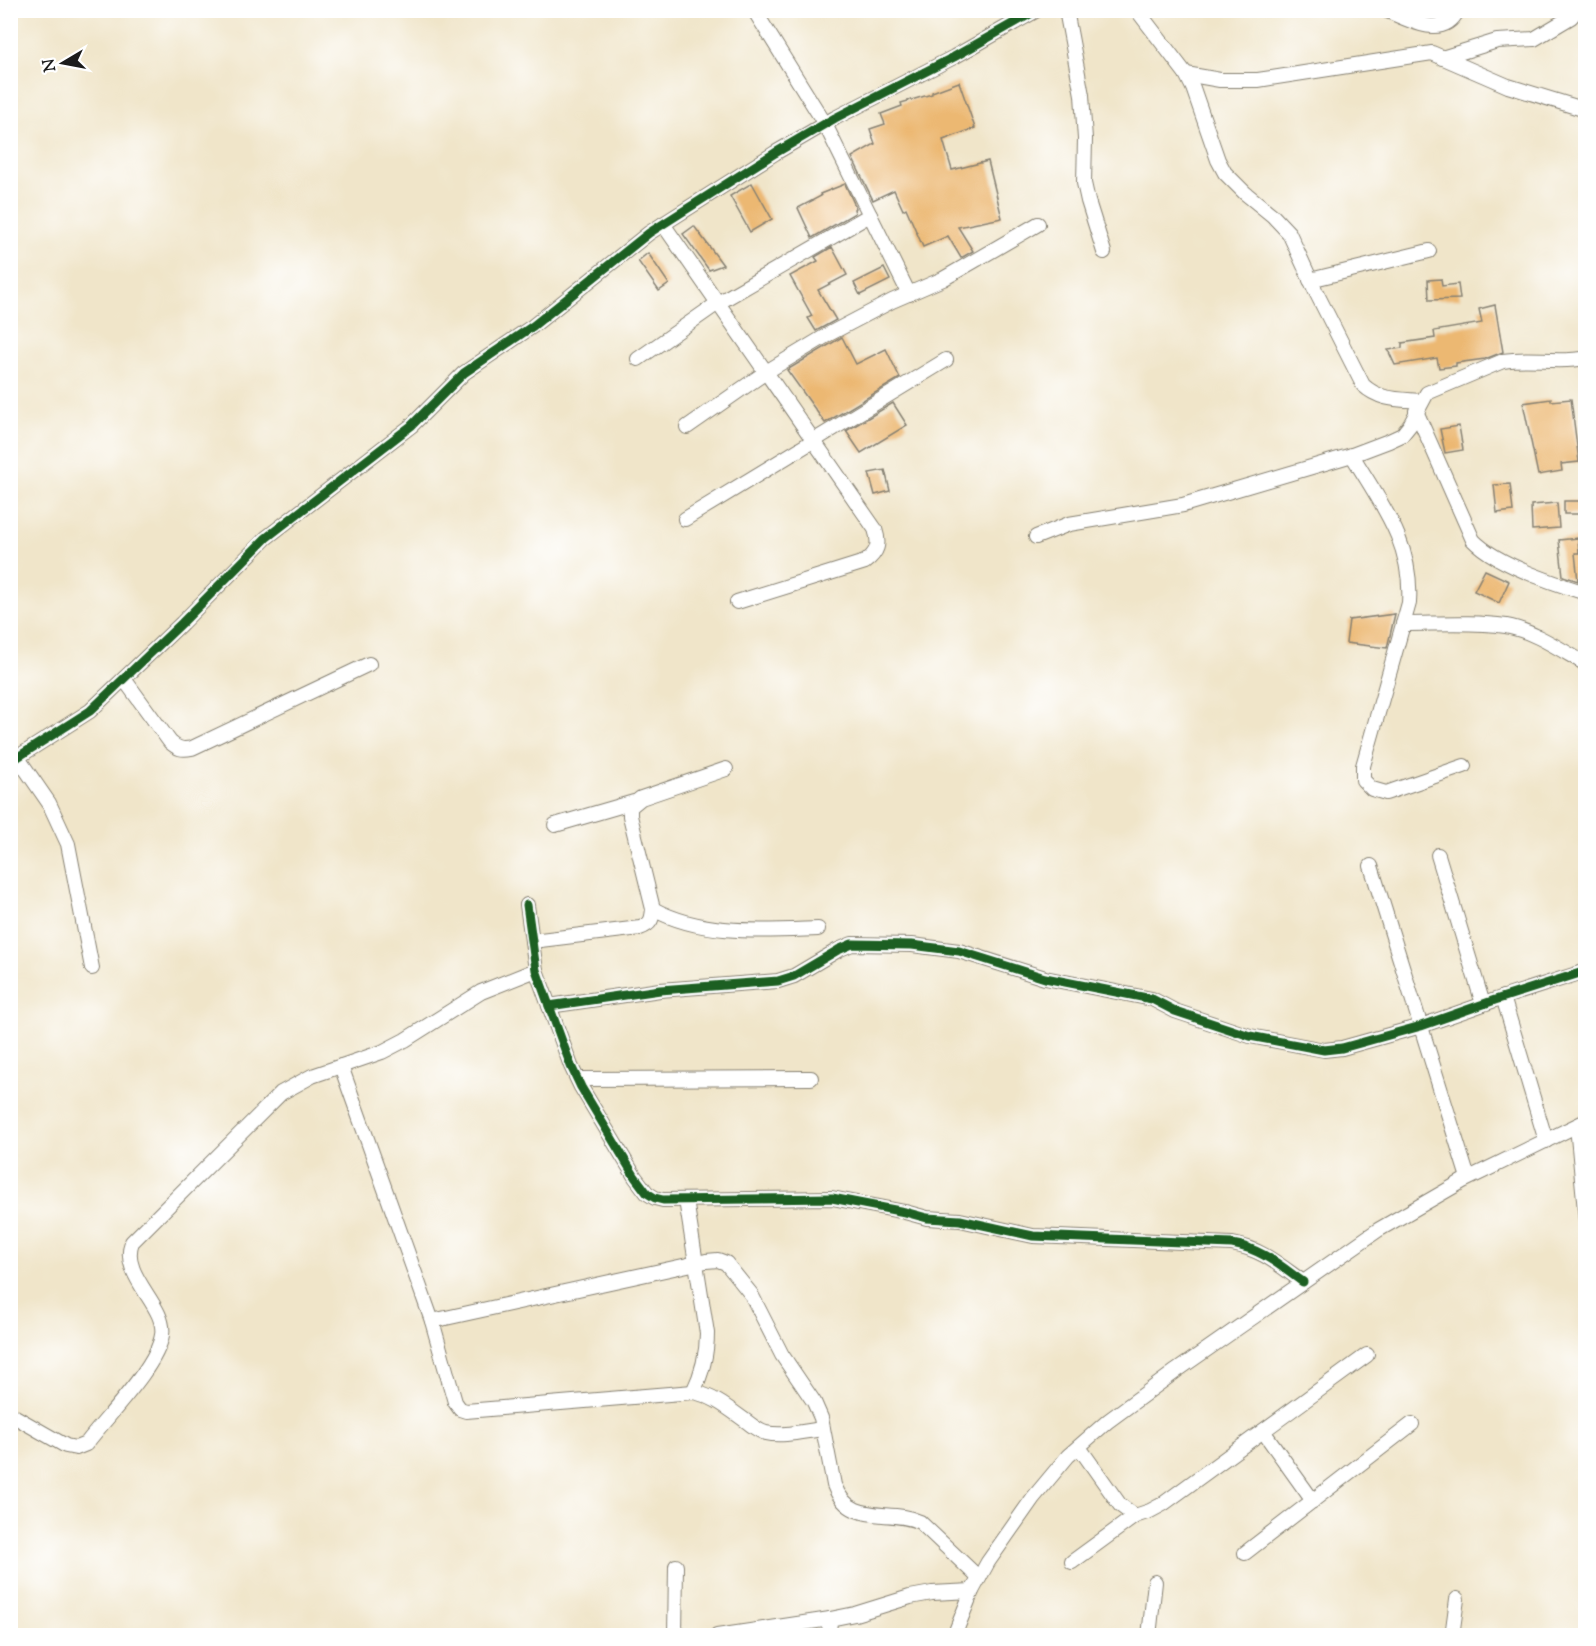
<svg xmlns="http://www.w3.org/2000/svg" width="1596" height="1646" viewBox="0 0 1596 1646" font-family="'Sorts Mill Goudy',serif">
<style>
.building{fill:#ecb872}
.lines{fill:none;stroke-linecap:round;stroke-linejoin:round}
.minor-casing{stroke:#868072;stroke-width:16}
.minor{stroke:#fff;stroke-width:14}
.cycleway-casing{stroke:#fff;stroke-width:13}
.cycleway{stroke:#1b5e20;stroke-width:9}
</style>
<rect width="100%" height="100%" fill="#fff"/>
<filter id="ink" filterUnits="userSpaceOnUse"><feTurbulence type="fractalNoise" baseFrequency=".0167" numOctaves="2"/><feDisplacementMap in="SourceGraphic" scale="12" xChannelSelector="R" yChannelSelector="G"/><feConvolveMatrix kernelMatrix="1 2 1 2 8 2 1 2 1" color-interpolation-filters="sRGB"/></filter>
<filter id="wash" filterUnits="userSpaceOnUse"><feTurbulence type="fractalNoise" baseFrequency=".008" numOctaves="4" result="noise"/><feDisplacementMap in="SourceGraphic" scale="24" xChannelSelector="R" yChannelSelector="G"/><feGaussianBlur stdDeviation="1.35" result="paint"/><feColorMatrix in="noise" values="0 0 0 0 0 0 0 0 0 0 0 0 0 0 0 0 0 1.4 0 .05"/><feComposite in="paint" operator="in"/></filter>
<g filter="url(#wash)">
<rect width="100%" height="100%" fill="#f0e5c9"/>
<g id="blocks">
<g class="building">
<path d="M959,82L975,128L943,140L952,170L988,161L1002,218L958,227L973,251L961,258L948,236L923,247L906,208L903,210L894,190L873,200L852,157L875,144L870,129L885,124L881,114L902,106L901,103L932,94V92Z"/>
<path d="M752,183L772,219L750,232L730,196Z"/>
<path d="M845,184L856,208L854,209L855,213L812,238L798,208L821,196L820,194Z"/>
<path d="M694,226L723,265L709,270L683,234Z"/>
<path d="M832,247L847,275L818,290L836,320L816,331L808,318L812,316L790,276L818,261L815,257Z"/>
<path d="M648,253L669,284L659,291L638,261Z"/>
<path d="M884,268L890,280L860,295L854,283Z"/>
<path d="M1441,279L1442,286L1458,284L1460,299L1429,300L1428,280Z"/>
<path d="M1495,305L1503,352L1485,359L1456,363V366L1439,368L1437,358L1395,365L1388,350L1402,348V343L1435,338L1434,331L1482,323L1479,309Z"/>
<path d="M842,337L856,364L886,349L900,378L825,423L787,370Z"/>
<path d="M1551,399V401L1571,399L1579,462L1561,464L1562,471L1538,475L1523,403Z"/>
<path d="M893,403L907,425L861,453L846,431Z"/>
<path d="M1459,426L1463,450L1445,453L1440,429Z"/>
<path d="M885,470L890,491L875,495L869,473Z"/>
<path d="M1510,484L1513,511L1497,513L1494,485Z"/>
<rect x="1564" y="501" width="18" height="13"/>
<path d="M1557,503L1559,528L1532,530L1531,505Z"/>
<path d="M1578,538L1579,553H1575L1578,581L1563,576L1559,540Z"/>
<path d="M1485,570L1509,581L1499,603L1474,591Z"/>
<path d="M1395,614L1387,648L1346,643L1349,620Z"/>
</g>
</g>
</g>
<g filter="url(#ink)">
<use href="#blocks" fill-opacity="0" stroke="#868072" stroke-width="1.5"/>
<g class="lines">
<defs>
<g id="minor">
<path d="M754,10L825,124L909,294"/>
<path d="M1066,10L1082,95L1085,139L1084,183L1088,201L1104,252"/>
<path d="M1137,10L1186,74L1193,88L1218,160L1225,173L1245,193L1272,215L1289,233L1316,292L1363,385C1380,401 1400,399 1422,401"/>
<path d="M1385,10C1408,19 1443,41 1458,10"/>
<path d="M1442,58L1497,41L1534,39L1571,17L1577,10"/>
<path d="M1186,74L1220,80H1258L1432,53L1508,86L1586,110"/>
<path d="M663,224L875,529C880,544 878,552 865,562L737,602"/>
<path d="M1310,280L1429,251"/>
<path d="M638,359L718,303L870,215"/>
<path d="M1416,411L1473,540C1496,564 1553,583 1586,593"/>
<path d="M687,427L766,372L829,334L892,301L943,279L1038,224"/>
<path d="M1352,455C1381,504 1413,543 1409,603L1363,766V780L1372,789L1386,793L1464,766"/>
<path d="M685,519L946,360"/>
<path d="M1036,537L1069,524L1183,505L1352,455L1389,441L1402,435L1410,425L1427,393L1503,361C1531,356 1558,364 1586,358"/>
<path d="M1403,624C1437,624 1472,621 1506,626C1534,631 1561,650 1586,664"/>
<path d="M124,679L170,742C178,749 182,750 192,748L369,664"/>
<path d="M18,758L49,803L68,844L92,968"/>
<path d="M10,762L90,711L182,623L266,538L411,426L464,373L533,326L649,233L775,153L835,118L954,57L1037,10"/>
<path d="M555,825L634,802"/>
<path d="M1438,855L1483,1004"/>
<path d="M1371,866L1468,1178"/>
<path d="M527,905L536,970L571,1066L581,1087L635,1177L647,1193L655,1198L663,1200L832,1198L905,1212L927,1218L960,1220L1033,1236L1232,1244C1262,1249 1279,1265 1303,1282"/>
<path d="M653,909C703,936 763,931 818,929"/>
<path d="M532,941L640,928C651,924 652,920 653,909L630,816V807L641,798L726,769"/>
<path d="M1503,997L1546,1141"/>
<path d="M549,1006L660,990L778,981L794,976L838,950L852,944L912,945L959,951L1045,978L1152,999L1175,1011L1250,1036L1324,1050L1342,1048L1421,1026L1495,1000L1586,971"/>
<path d="M341,1066L432,1321L455,1402L460,1409L466,1411L693,1392C714,1396 729,1409 746,1421C753,1426 758,1431 766,1433C783,1437 805,1431 823,1429"/>
<path d="M578,1079L811,1078"/>
<path d="M1577,1126L1586,1221"/>
<path d="M686,1200L707,1333C707,1355 703,1372 693,1392"/>
<path d="M432,1321L706,1261L718,1260L726,1263L751,1294L782,1355L814,1402L821,1418L834,1485C851,1528 889,1507 920,1522L979,1578"/>
<path d="M10,1414L66,1446L76,1448L86,1444C106,1417 157,1367 162,1335C167,1305 119,1276 132,1242L281,1093L312,1076L382,1052L405,1040L481,992L536,970"/>
<path d="M1263,1431L1313,1501"/>
<path d="M1079,1447L1120,1505L1135,1516L1150,1511L1163,1504L1367,1355"/>
<path d="M1245,1553L1412,1424"/>
<path d="M1072,1562L1135,1516"/>
<path d="M675,1636L676,1566"/>
<path d="M717,1636L830,1619L855,1614L910,1597L932,1593L972,1591"/>
<path d="M829,1636L830,1619"/>
<path d="M954,1636L972,1591L988,1562L1033,1498L1068,1456L1108,1421L1176,1371L1378,1230L1463,1181L1586,1121"/>
<path d="M1149,1636L1155,1582"/>
<path d="M1452,1636L1457,1599"/>
</g>
</defs>
<use href="#minor" class="minor-casing"/>
<use href="#minor" class="minor"/>
<defs>
<g id="cycleway">
<path d="M10,762L90,711L182,623L266,538L411,426L464,373L533,326L649,233L775,153L835,118L954,57L1037,10"/>
<path d="M527,905L536,970L571,1066L581,1087L635,1177L647,1193L655,1198L663,1200L832,1198L905,1212L927,1218L960,1220L1033,1236L1232,1244C1262,1249 1279,1265 1303,1282"/>
<path d="M549,1006L660,990L778,981L794,976L838,950L852,944L912,945L959,951L1045,978L1152,999L1175,1011L1250,1036L1324,1050L1342,1048L1421,1026L1495,1000L1586,971"/>
</g>
</defs>
<use href="#cycleway" class="cycleway-casing"/>
<use href="#cycleway" class="cycleway"/>
</g>
</g>
<rect width="1596" height="1646" fill="none" stroke="#fff" stroke-width="36"/>
<g transform="translate(63 63) rotate(260)" stroke="#ffffff" stroke-width="4.5" paint-order="stroke">
<path d="M0-4.5L10 22L0 15L-10 22Z" fill="#1c1c1c"/>
<text y="-9" font-size="16" font-weight="bold" text-anchor="middle" fill="#1c1c1c">N</text>
</g>
</svg>
